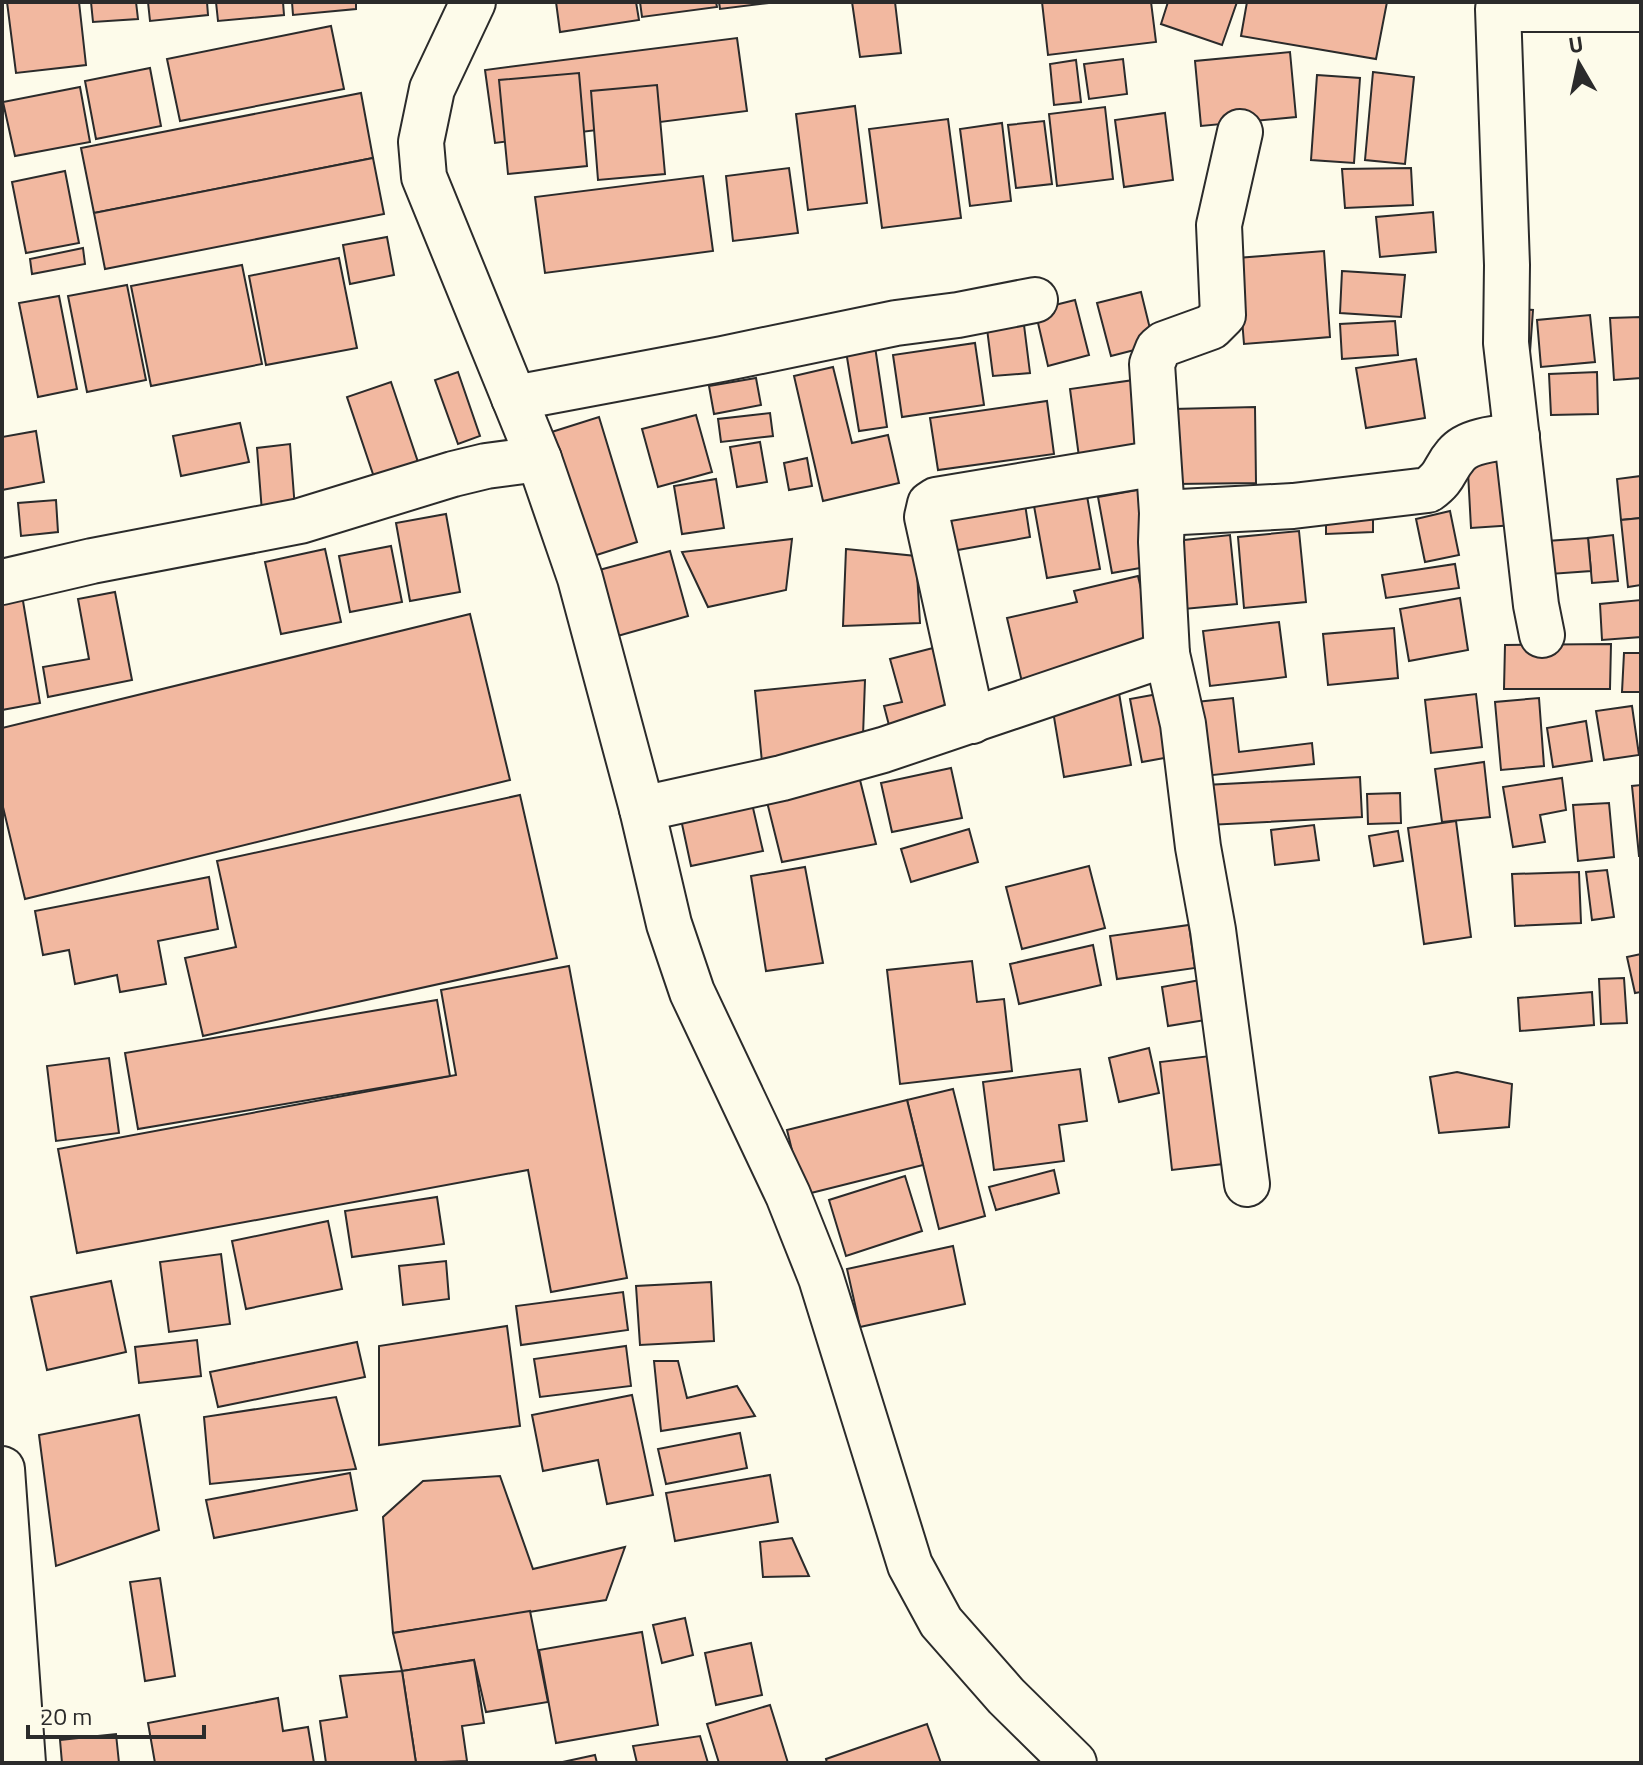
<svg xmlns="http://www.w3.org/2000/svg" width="1643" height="1765" viewBox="0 0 1643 1765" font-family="'Titillium Web',sans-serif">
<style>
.building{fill:#f2b8a0;stroke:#2b2b2b;stroke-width:2}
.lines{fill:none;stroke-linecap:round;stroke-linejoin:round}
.minor-casing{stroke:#2b2b2b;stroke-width:48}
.major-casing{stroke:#2b2b2b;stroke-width:48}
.minor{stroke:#fdfbea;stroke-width:44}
.major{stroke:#fdfbea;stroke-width:44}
</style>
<rect width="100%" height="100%" fill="#fdfbea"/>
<g class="building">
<path d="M7,2H79L86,65L16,73Z"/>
<path d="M91,2H136L138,19L93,22Z"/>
<path d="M148,2H207L208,15L150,21Z"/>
<path d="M216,2H283L284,15L218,21Z"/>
<path d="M292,2H356V9L293,15Z"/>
<path d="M556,2H636L639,20L560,32Z"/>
<path d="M640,2H716L717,7L642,17Z"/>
<path d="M719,2H768V3L720,9Z"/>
<path d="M852,2H895L901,53L860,57Z"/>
<path d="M1042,2H1151L1156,42L1048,55Z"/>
<path d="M1168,2H1237L1222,45L1161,24Z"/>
<path d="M1247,2H1387L1376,59L1241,36Z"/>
<path d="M331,26L344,89L180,121L167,59Z"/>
<path d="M737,38L747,111L495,143L485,70Z"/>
<path d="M1290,52L1296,117L1201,126L1195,61Z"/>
<path d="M1123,59L1127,94L1089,99L1084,64Z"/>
<path d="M1076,60L1081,102L1054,105L1050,64Z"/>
<path d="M150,68L161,126L96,139L85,81Z"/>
<path d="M1373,72L1414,77L1405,164L1365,160Z"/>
<path d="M579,73L587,166L508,174L499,80Z"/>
<path d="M1317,75L1360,78L1354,163L1311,160Z"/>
<path d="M657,85L665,174L598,180L591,91Z"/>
<path d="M80,87L90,142L15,156L3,102Z"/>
<path d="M361,93L373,158L94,213L81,148Z"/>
<path d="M855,106L867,203L808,210L796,114Z"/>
<path d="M1105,107L1113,179L1057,186L1049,114Z"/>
<path d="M1165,113L1173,180L1124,187L1115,120Z"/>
<path d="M948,119L961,218L882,228L869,129Z"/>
<path d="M1044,121L1052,184L1016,188L1008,125Z"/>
<path d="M1002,123L1011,201L970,206L960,129Z"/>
<path d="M373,158L384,214L105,269L94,213Z"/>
<path d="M789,168L798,233L733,241L726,176Z"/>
<path d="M1411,168L1413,205L1345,208L1342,169Z"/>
<path d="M65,171L79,243L26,253L12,182Z"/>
<path d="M703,176L713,251L545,273L535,197Z"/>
<path d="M1433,212L1436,252L1380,257L1376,217Z"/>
<path d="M387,237L394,275L350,284L343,245Z"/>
<path d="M83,248L85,264L32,274L30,259Z"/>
<path d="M1324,251L1330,337L1244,344L1237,258Z"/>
<path d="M339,258L357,348L266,365L249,276Z"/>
<path d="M242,265L262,364L151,386L131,286Z"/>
<path d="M1342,271L1405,275L1401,317L1340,313Z"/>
<path d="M127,285L146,380L87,392L68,296Z"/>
<path d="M1141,292L1154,345L1111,356L1097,303Z"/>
<path d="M59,296L77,389L38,397L19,303Z"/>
<path d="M1075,300L1089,355L1048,366L1035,310Z"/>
<path d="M1512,308L1533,310L1530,352L1510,351Z"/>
<path d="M1590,315L1595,362L1541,367L1537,320Z"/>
<path d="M1023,317L1030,373L993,376L986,321Z"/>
<path d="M1641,317V378L1614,380L1610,318Z"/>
<path d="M1395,321L1398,355L1342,359L1340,324Z"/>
<path d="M874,340L887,427L859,431L845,345Z"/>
<path d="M975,343L984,405L902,417L893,355Z"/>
<path d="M1416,359L1425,418L1366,428L1356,368Z"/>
<path d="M833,367L852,443L888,435L899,483L823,501L794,376Z"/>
<path d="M458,372L480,436L458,444L435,380Z"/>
<path d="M1597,372L1598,414L1551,415L1549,374Z"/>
<path d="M756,378L761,405L714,414L709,386Z"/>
<path d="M1134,380L1144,447L1079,457L1070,389Z"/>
<path d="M391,382L421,471L377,486L347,397Z"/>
<path d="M1047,401L1054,454L938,470L930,418Z"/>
<path d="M1255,407L1256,483L1175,484L1173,409Z"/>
<path d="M770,413L773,436L721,442L718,419Z"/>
<path d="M696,415L712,472L658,487L642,429Z"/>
<path d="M599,417L637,542L578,561L539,436Z"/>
<path d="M240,423L249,462L181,476L173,436Z"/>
<path d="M36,431L44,482L2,490V437Z"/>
<path d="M760,442L767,482L737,487L730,447Z"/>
<path d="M290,444L295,509L262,512L257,448Z"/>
<path d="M1510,451L1515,525L1471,528L1467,454Z"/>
<path d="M807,458L812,486L789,490L784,463Z"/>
<path d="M1641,476V518L1621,520L1617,479Z"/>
<path d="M716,479L724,528L682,534L674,486Z"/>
<path d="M1143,489L1157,565L1112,573L1098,497Z"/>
<path d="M1023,491L1030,537L952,551L944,505Z"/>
<path d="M1087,496L1100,569L1047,578L1034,506Z"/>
<path d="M56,500L58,532L21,536L18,503Z"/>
<path d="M1373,503V532L1326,534V504Z"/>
<path d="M1450,511L1459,555L1425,562L1416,519Z"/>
<path d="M446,514L460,592L410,601L396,523Z"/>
<path d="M1641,518V585L1628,587L1621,520Z"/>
<path d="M1299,531L1306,602L1244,608L1238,537Z"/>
<path d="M1230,535L1237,604L1173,610L1166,542Z"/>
<path d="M1613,535L1618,581L1592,583L1588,538Z"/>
<path d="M1588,538L1591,571L1550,574L1547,541Z"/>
<path d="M792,539L786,590L708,607L682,552Z"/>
<path d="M391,546L402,602L350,612L339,556Z"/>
<path d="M325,549L341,622L281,634L265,562Z"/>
<path d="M846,549L916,556L920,623L843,626Z"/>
<path d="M670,551L688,616L607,639L588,573Z"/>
<path d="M1455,564L1459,588L1386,598L1382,575Z"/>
<path d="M1138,576L1155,650L1022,682L1007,618L1077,602L1074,591Z"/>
<path d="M115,592L132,680L48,697L43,667L89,659L78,599Z"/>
<path d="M22,595L40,703L2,710V599Z"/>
<path d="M1460,598L1468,650L1409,661L1400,609Z"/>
<path d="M1641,600V637L1602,640L1600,604Z"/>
<path d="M470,614L510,780L25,899L2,803V728Z"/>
<path d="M1279,622L1286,677L1210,686L1203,631Z"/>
<path d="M1394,628L1398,678L1328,685L1323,634Z"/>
<path d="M1611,644L1610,689H1504L1505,645Z"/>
<path d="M937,647L956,716L891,733L884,706L902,702L890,659Z"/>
<path d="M1624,653H1641V692H1622Z"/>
<path d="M865,680L863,736L762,762L755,691Z"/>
<path d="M1169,692L1181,755L1142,762L1130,699Z"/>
<path d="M1119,693L1131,765L1064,777L1052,705Z"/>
<path d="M1476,694L1482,747L1431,753L1425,700Z"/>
<path d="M1233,698L1239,752L1312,743L1314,764L1195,777L1187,703Z"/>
<path d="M1539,698L1544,766L1501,770L1495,702Z"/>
<path d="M1632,706L1639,755L1604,760L1596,711Z"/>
<path d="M1586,721L1592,761L1553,767L1547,728Z"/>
<path d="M1484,762L1490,817L1442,822L1435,769Z"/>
<path d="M856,764L876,844L782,862L763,786Z"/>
<path d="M951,768L962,818L892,832L881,783Z"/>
<path d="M1360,777L1362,817L1208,825L1205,785Z"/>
<path d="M1562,778L1566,810L1540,815L1545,842L1513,847L1503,787Z"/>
<path d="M1641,785V856H1639L1632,786Z"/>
<path d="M1400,793L1401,823L1368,824L1367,794Z"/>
<path d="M520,795L557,958L203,1036L185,958L236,947L217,861Z"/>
<path d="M750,795L763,851L691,866L679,810Z"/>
<path d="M1609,803L1614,857L1578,861L1573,805Z"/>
<path d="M1456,821L1471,937L1424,944L1408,828Z"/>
<path d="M1314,825L1319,860L1275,865L1271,830Z"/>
<path d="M969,829L978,862L911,882L901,849Z"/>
<path d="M1398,831L1403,861L1374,866L1369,836Z"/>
<path d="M1089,866L1105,928L1022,949L1006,887Z"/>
<path d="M805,867L823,963L766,971L751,876Z"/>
<path d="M1607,870L1614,917L1592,920L1586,872Z"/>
<path d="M1579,872L1581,923L1515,926L1512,874Z"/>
<path d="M209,877L218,929L158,941L166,984L120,992L117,975L75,984L69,950L43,955L35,911Z"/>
<path d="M1189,925L1195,968L1117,979L1110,936Z"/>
<path d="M1093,945L1101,985L1019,1004L1010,964Z"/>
<path d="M1641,954V992L1635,993L1627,957Z"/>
<path d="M972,961L977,1002L1004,999L1012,1071L900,1084L887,970Z"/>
<path d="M569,966L627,1278L551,1292L528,1170L77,1253L58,1149L456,1075L441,990Z"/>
<path d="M1211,978L1218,1018L1168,1026L1162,987Z"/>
<path d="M1624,978L1627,1023L1601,1024L1599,979Z"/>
<path d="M1592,992L1594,1025L1520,1031L1518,998Z"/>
<path d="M437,1000L450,1076L138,1129L125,1053Z"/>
<path d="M1149,1048L1159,1093L1119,1102L1109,1058Z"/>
<path d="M1210,1056L1223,1164L1172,1170L1160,1062Z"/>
<path d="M109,1058L119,1133L56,1141L47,1066Z"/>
<path d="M1080,1069L1087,1121L1059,1125L1064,1161L994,1170L983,1082Z"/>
<path d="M1457,1072L1512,1084L1509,1127L1439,1133L1430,1077Z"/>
<path d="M953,1089L985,1216L939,1229L907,1100Z"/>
<path d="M907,1100L923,1165L803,1195L787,1130Z"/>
<path d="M1054,1170L1059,1193L996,1210L989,1187Z"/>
<path d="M905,1176L922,1231L846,1256L829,1200Z"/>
<path d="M437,1197L444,1244L352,1257L345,1211Z"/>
<path d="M328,1221L342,1289L246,1309L232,1241Z"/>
<path d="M953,1246L965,1304L860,1327L847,1269Z"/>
<path d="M221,1254L230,1324L169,1332L160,1262Z"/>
<path d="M446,1261L449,1299L403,1305L399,1266Z"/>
<path d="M111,1281L126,1352L47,1370L31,1297Z"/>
<path d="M711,1282L714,1341L640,1345L636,1286Z"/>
<path d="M623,1292L628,1330L521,1345L516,1306Z"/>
<path d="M507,1326L520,1426L379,1445V1346Z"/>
<path d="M197,1340L201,1376L139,1383L135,1347Z"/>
<path d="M357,1342L365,1377L218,1407L210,1372Z"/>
<path d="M626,1346L631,1386L540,1397L534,1359Z"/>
<path d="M654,1361H678L687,1398L737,1386L755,1416L661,1431Z"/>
<path d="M632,1395L653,1495L607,1504L598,1460L543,1471L532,1415Z"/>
<path d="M336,1397L356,1469L210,1484L204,1417Z"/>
<path d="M139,1415L159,1530L56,1566L39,1435Z"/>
<path d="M740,1433L747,1468L666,1484L658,1449Z"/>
<path d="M350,1473L357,1510L214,1538L206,1500Z"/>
<path d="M770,1475L778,1522L675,1541L666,1493Z"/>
<path d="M500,1476L533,1569L625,1547L606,1600L393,1633L383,1517L423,1481Z"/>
<path d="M792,1538L809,1576L763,1577L760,1542Z"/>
<path d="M160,1578L175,1676L145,1681L130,1582Z"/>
<path d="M530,1611L548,1702L486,1712L474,1660L402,1671L393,1633Z"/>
<path d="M685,1618L693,1655L662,1663L653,1625Z"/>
<path d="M642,1632L658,1725L556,1743L539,1650Z"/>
<path d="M751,1643L762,1695L716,1705L705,1653Z"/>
<path d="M474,1660L484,1723L462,1726L467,1761L416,1763L402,1671Z"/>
<path d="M402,1671L416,1763H326L320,1721L347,1717L340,1676Z"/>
<path d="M278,1698L283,1731L308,1727L314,1763H155L148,1723Z"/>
<path d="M770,1705L788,1763H719L707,1724Z"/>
<path d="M927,1724L941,1763H827L826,1759Z"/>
<path d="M116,1734L119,1763H62L60,1740Z"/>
<path d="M700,1736L708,1763H637L633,1746Z"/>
<path d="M595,1755L597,1763H558Z"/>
</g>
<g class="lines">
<defs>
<g id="minor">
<path d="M473,2L432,89L421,142L424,177L539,459L580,578L642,809L669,924L692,992L788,1195L821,1278L910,1565L941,1622L1006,1696L1074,1763"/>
<path d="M514,398L722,359L896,323L958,315L1035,300"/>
<path d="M1162,513L1293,506L1428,490C1447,476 1443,470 1456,455C1468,440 1498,438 1517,436"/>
<path d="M2,582L92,561L300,521L453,474L486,466L539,459"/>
<path d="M1542,635L1536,605L1506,343L1507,265L1498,9H1641"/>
<path d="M1167,654L1183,724L1198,847L1213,930L1247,1184"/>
<path d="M972,721L927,517L930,504L936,500L1158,463"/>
<path d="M642,809L782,778L883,750L1167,654L1161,542L1162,513L1152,364L1158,349L1164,344L1211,327L1223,315L1219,225L1240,132"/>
</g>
<path id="major" d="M2,1469L23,1763"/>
</defs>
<use href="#minor" class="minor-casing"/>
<use href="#major" class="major-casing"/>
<use href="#minor" class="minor"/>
<use href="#major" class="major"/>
</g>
<rect width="1643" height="1765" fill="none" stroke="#2b2b2b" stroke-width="8"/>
<g transform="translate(1579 64) rotate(351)" stroke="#fdfbea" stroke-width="6" paint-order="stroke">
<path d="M0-6L14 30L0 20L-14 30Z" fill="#2b2b2b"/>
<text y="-12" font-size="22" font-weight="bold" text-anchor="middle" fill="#2b2b2b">U</text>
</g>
<path d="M28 1725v12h176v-12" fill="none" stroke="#2b2b2b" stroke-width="4"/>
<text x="40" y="1725" font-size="24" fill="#2b2b2b" stroke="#fdfbea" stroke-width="6" paint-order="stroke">20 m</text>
</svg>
